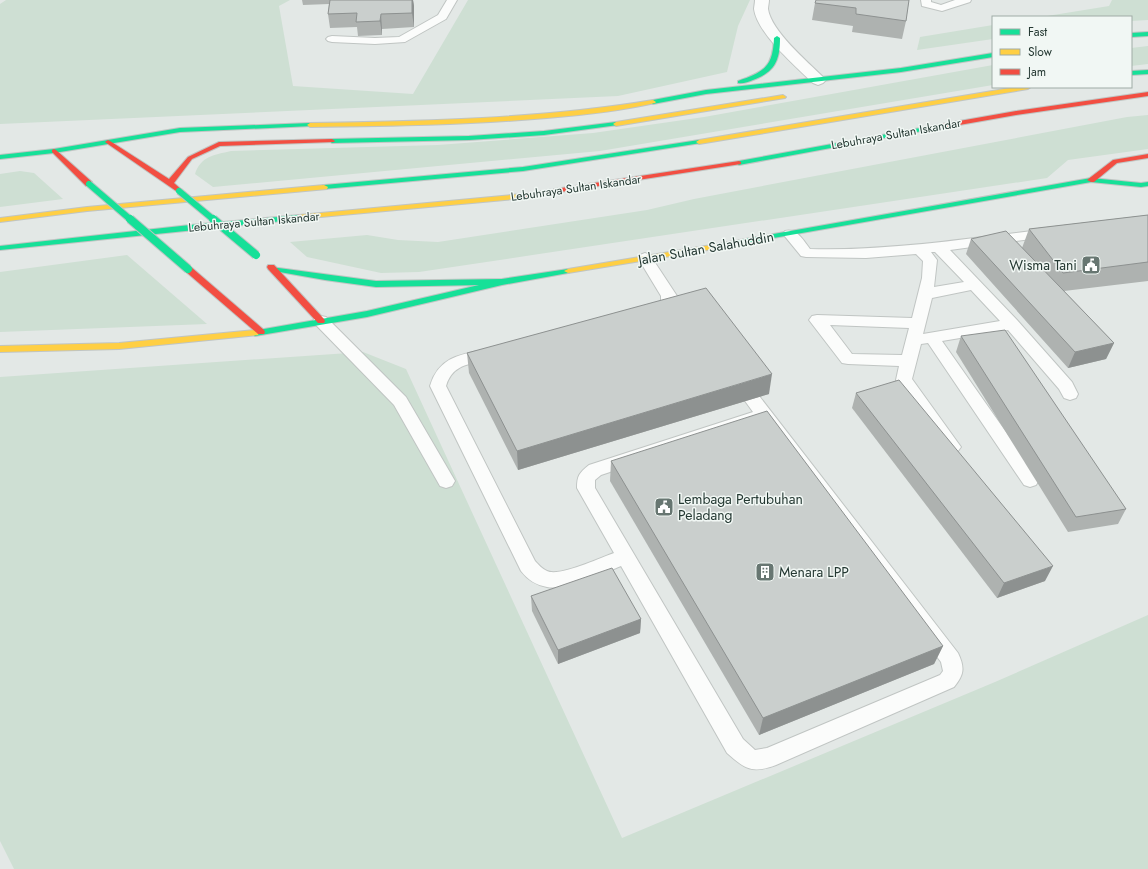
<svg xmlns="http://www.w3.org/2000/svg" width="1148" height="869" viewBox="0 0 1148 869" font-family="Jost,sans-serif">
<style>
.green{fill:#cedfd3}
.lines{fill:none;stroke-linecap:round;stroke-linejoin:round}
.lane-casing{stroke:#c0c5c3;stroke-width:2}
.street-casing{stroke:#c0c5c3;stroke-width:2}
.fast-casing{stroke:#c0c5c3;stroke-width:2}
.slow-casing{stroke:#c0c5c3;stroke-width:2}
.jam-casing{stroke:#c0c5c3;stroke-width:2}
.lane{fill:#fbfcfb;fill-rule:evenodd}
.street{fill:#fbfcfb;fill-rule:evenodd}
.fast{fill:#16e098;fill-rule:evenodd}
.slow{fill:#ffcf43;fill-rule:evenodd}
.jam{fill:#f24e42;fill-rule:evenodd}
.fast-bridge-far1-casing{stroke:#bcc4c2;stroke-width:8;stroke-linecap:butt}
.fast-bridge-casing{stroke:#bcc4c2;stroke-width:10;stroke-linecap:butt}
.fast-bridge-far1{stroke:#16e098;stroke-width:6}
.fast-bridge{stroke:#16e098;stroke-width:8}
.wall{fill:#aeb2b0}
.shaded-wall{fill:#8d9190}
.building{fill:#cacfcd;stroke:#8d9190}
.labels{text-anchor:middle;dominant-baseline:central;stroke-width:3;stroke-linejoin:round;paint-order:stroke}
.far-street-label{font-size:12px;fill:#243832;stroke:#f1f7f4}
.street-label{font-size:14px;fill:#243832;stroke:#f1f7f4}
.poi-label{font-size:14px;fill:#243832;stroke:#f1f7f4;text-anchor:start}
</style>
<rect width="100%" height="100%" fill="#e3e8e6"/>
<g class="green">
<path d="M6,0H290L279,6L293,86L413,94L468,0H750L738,26L727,72L618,96L0,124V4Z"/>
<path d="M1112,0H1148V20L1131,21V17H1041L1109,6Z"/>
<path d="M993,25V39L917,50L920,37Z"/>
<path d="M1148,46V64L1131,66V48Z"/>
<path d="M993,65V85L600,151L213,187L195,174C201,156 214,155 231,151L438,145L593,133L704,117Z"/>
<path d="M1148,115V149L1068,160L1047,178L419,272L381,273L307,257L290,242L367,235L398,240L438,242L647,210L694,199L1127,117Z"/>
<path d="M20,171L34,173L63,199L0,207V174Z"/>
<path d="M127,255L207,324L0,332V272Z"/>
<path d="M363,352L406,369L622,838L995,682L1148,615V869H14L0,841V377Z"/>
</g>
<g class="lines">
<defs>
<g id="lane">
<path d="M447,0H457L446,19L405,42L375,44L332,42L328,41L326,39L328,37L332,36L375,38L399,37L438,15Z"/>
<path d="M921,0H931V2L941,5L955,0H971L970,2L942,11L922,6Z"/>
<path d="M1049,229L1054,230L1056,233L1054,236L950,250L1017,320L1072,382L1078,394L1076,398L1070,400L1064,398L1059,389L1008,330L942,341L1036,475L1039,480L1036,485L1030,487L1024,485L928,343L921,344L912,379L961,447L958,451L952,453L946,451L898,384L896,380L899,366L848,364L842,363L809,320L812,316L817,315L912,318L922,278L923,261L916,254L866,258L806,257L801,256L783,234L785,231C797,228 803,240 810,249C891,251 969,238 1049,229ZM931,252H935L964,282L934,287L937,260ZM971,290L1000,321L923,334L932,298ZM830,325L909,328L902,355L852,354Z"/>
<path d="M645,253L650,255L677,296C677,310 662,318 649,315L646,311L649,307L657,305L661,301V296L638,258L640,255Z"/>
<path d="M321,316L326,317L406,397L455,481L452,486L446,488L440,486L394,405L316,325L313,321L316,317Z"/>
<path d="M489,349L495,350L497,354L495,358C474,364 453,362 446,386L535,561C538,564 542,569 547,571C559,577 600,558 614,553L577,488C577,476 579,473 589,465L753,412L732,383L734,379L740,377L746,379L958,653C965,668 964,675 954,687L776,765C752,774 745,769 727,753L621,566C604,573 565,591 547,587C536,585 528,580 521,571L430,386C439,356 462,354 489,349ZM760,422L941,662L943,671L940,675L767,748L755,750L743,739L595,488V480L601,475Z"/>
</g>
<path id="street" d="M755,0H769C769,3 768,6 768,9C771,31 808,62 823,77L826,80L823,83L818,85L813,83C796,67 757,33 754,9C754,7 755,3 755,0Z"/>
<g id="fast">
<path d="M1148,32V36L1131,37V33Z"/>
<path d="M777,36L780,38C780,60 775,72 753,80C748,82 743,84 738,83V81C764,72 773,67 774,38Z"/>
<path d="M993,53V57L901,72L706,94L653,104L650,102L653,100L706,90L901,68Z"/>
<path d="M1148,70V74L1131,75V71Z"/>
<path d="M616,122L619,124L618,125L544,135L469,140L332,143L329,141L332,139L469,136L544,131Z"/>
<path d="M310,123L312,124V126L180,132L54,153L0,159V155L54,149L180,128Z"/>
<path d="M931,126L933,127V129L739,165L736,163L739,161Z"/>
<path d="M699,140L702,142L701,143L523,171L324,189L320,187L324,185L523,167Z"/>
<path d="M1091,178L1141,183L1148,182V186L1141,187L1091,182L717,248L713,246L717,244Z"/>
<path d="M299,215L303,217L302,219L0,250V246L190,225Z"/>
<path d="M271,267L376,281L502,279L568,269L572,271L568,273L502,285L367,317L255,336L251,333L252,331L367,311L479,285L376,287L325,280L274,271H271L270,269Z"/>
</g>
<g id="slow">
<path d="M1016,87H1031L1028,89L699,144L696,142L699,140Z"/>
<path d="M783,95L786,97L785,98L616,126L613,124L616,122Z"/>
<path d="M653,100L656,102L655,103C620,111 583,115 547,118C468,125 389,126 310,127L307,125L310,123C425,121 539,119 653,100Z"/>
<path d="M324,185L328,187L327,189L87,211L0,222V218L87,207Z"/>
<path d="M522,194H525V198L299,219L295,217L299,215Z"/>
<path d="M717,244L721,246L720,248L568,273L564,271L568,269Z"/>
<path d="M255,330L259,333L258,335L119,349L0,352V346L119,343Z"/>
</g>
<g id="jam">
<path d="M1148,92V96L1016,115L931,130L928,128L931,126L1016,111Z"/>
<path d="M332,139L335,141L334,142L220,146L192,159L174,183L183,191L179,193L105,142L108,140L110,141L169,179L188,157L219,142Z"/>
<path d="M54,149L56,150L92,182V186H86L52,152V150Z"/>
<path d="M1148,154V158L1117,163L1094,182H1091L1087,180L1113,160Z"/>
<path d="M739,161L741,162V164L522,198L518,196L522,194Z"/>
<path d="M268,265H274L324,319L325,321L324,323H318L268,269L267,267Z"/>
<path d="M185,267H191L264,330L265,332L264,334H258L185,271L184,269Z"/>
</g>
</defs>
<use href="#lane" class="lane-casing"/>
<use href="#street" class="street-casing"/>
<use href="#fast" class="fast-casing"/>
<use href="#slow" class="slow-casing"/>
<use href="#jam" class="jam-casing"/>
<use href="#lane" class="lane"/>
<use href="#street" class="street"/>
<use href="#fast" class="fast"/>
<use href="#slow" class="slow"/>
<use href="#jam" class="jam"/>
<defs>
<g id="fast-bridge-far1">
<path d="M89,184L131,220"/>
<path d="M179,191L214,220"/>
</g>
<g id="fast-bridge">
<path d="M130,219L188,269"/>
<path d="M213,219L256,255"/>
</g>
</defs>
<use href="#fast-bridge-far1" class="fast-bridge-far1-casing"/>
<use href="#fast-bridge" class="fast-bridge-casing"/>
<use href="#fast-bridge-far1" class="fast-bridge-far1"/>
<use href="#fast-bridge" class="fast-bridge"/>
</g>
<g class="wall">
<path d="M302,0H413L414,6V27L382,29V35L358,36L357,27L330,28L328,14L329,4L303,5Z"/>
<path d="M909,0L906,21L902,39L852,32L853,26L812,20L815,3Z"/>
<path d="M1148,215V281L1064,291L1114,343L1106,359L1068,368L966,254L971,239L1022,248L1029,229Z"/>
<path d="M961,336L1126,509L1118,524L1068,532L956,352Z"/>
<path d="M467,353L769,394L518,470L469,373Z"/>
<path d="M856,393L1045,581L997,598L852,408Z"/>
<path d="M611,461L943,646L934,664L759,735L610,481Z"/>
<path d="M531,596L641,619L640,633L558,664L532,611Z"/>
</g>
<g class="shaded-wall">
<path d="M412,0H413L414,6V27L412,13Z"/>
<path d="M381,14L382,29V35L380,21Z"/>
<path d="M1114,343L1106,359L1068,368L1075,352Z"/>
<path d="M772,374L769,394L518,470L517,451Z"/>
<path d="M1053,566L1045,581L997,598L1004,583Z"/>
<path d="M641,619L640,633L558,664V650Z"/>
<path d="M943,646L934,664L759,735L763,718Z"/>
</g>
<g class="building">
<path d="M330,0H412V13L381,14L380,21L356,22L357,13L328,14Z"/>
<path d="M816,0H909L906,21L856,14V8L815,3Z"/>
<path d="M1148,215V262L1063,273L1029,229Z"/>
<path d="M1006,231L1114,343L1075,352L971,239Z"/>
<path d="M706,288L772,374L517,451L467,353Z"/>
<path d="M1005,330L1126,509L1076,517L961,336Z"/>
<path d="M899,380L1053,566L1004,583L856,393Z"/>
<path d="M767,411L943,646L763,718L611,461Z"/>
<path d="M612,568L641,619L558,650L531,596Z"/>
</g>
<defs>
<symbol id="civic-square" viewBox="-11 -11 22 22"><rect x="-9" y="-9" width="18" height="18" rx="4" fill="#677671" stroke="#f1f7f4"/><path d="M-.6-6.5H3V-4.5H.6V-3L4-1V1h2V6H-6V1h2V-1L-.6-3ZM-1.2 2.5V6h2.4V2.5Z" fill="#fff"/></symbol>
<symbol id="building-square" viewBox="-11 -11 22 22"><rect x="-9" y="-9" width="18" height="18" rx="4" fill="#677671" stroke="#f1f7f4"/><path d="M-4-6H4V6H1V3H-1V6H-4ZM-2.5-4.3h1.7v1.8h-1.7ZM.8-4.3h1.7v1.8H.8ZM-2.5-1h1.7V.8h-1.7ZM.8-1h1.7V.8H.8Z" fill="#fff"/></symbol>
</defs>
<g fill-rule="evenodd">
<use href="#civic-square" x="1080" y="254" width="22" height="22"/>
<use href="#civic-square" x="653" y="496" width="22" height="22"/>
<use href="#building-square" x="754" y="561" width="22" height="22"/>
</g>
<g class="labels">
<g class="far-street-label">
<text transform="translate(896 134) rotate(-10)">Lebuhraya Sultan Iskandar</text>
<text transform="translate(576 188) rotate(-8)">Lebuhraya Sultan Iskandar</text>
<text transform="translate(254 222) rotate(-5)">Lebuhraya Sultan Iskandar</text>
</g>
<g class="street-label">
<text transform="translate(706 248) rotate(-10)">Jalan Sultan Salahuddin</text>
</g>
<g class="poi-label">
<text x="1077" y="265" text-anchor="end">Wisma Tani</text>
<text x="678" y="499">Lembaga Pertubuhan<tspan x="678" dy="16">Peladang</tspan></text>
<text x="779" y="572">Menara LPP</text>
</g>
</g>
<rect x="992" y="16" width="140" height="72" fill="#f1f7f4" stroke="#9faba6"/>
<rect x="1000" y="29" width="20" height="6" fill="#16e098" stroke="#9faba6"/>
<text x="1028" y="36" font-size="12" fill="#243832">Fast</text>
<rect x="1000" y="49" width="20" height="6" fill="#ffcf43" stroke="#9faba6"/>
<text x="1028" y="56" font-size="12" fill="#243832">Slow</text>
<rect x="1000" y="69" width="20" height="6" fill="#f24e42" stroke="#9faba6"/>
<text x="1028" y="76" font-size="12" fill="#243832">Jam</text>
</svg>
